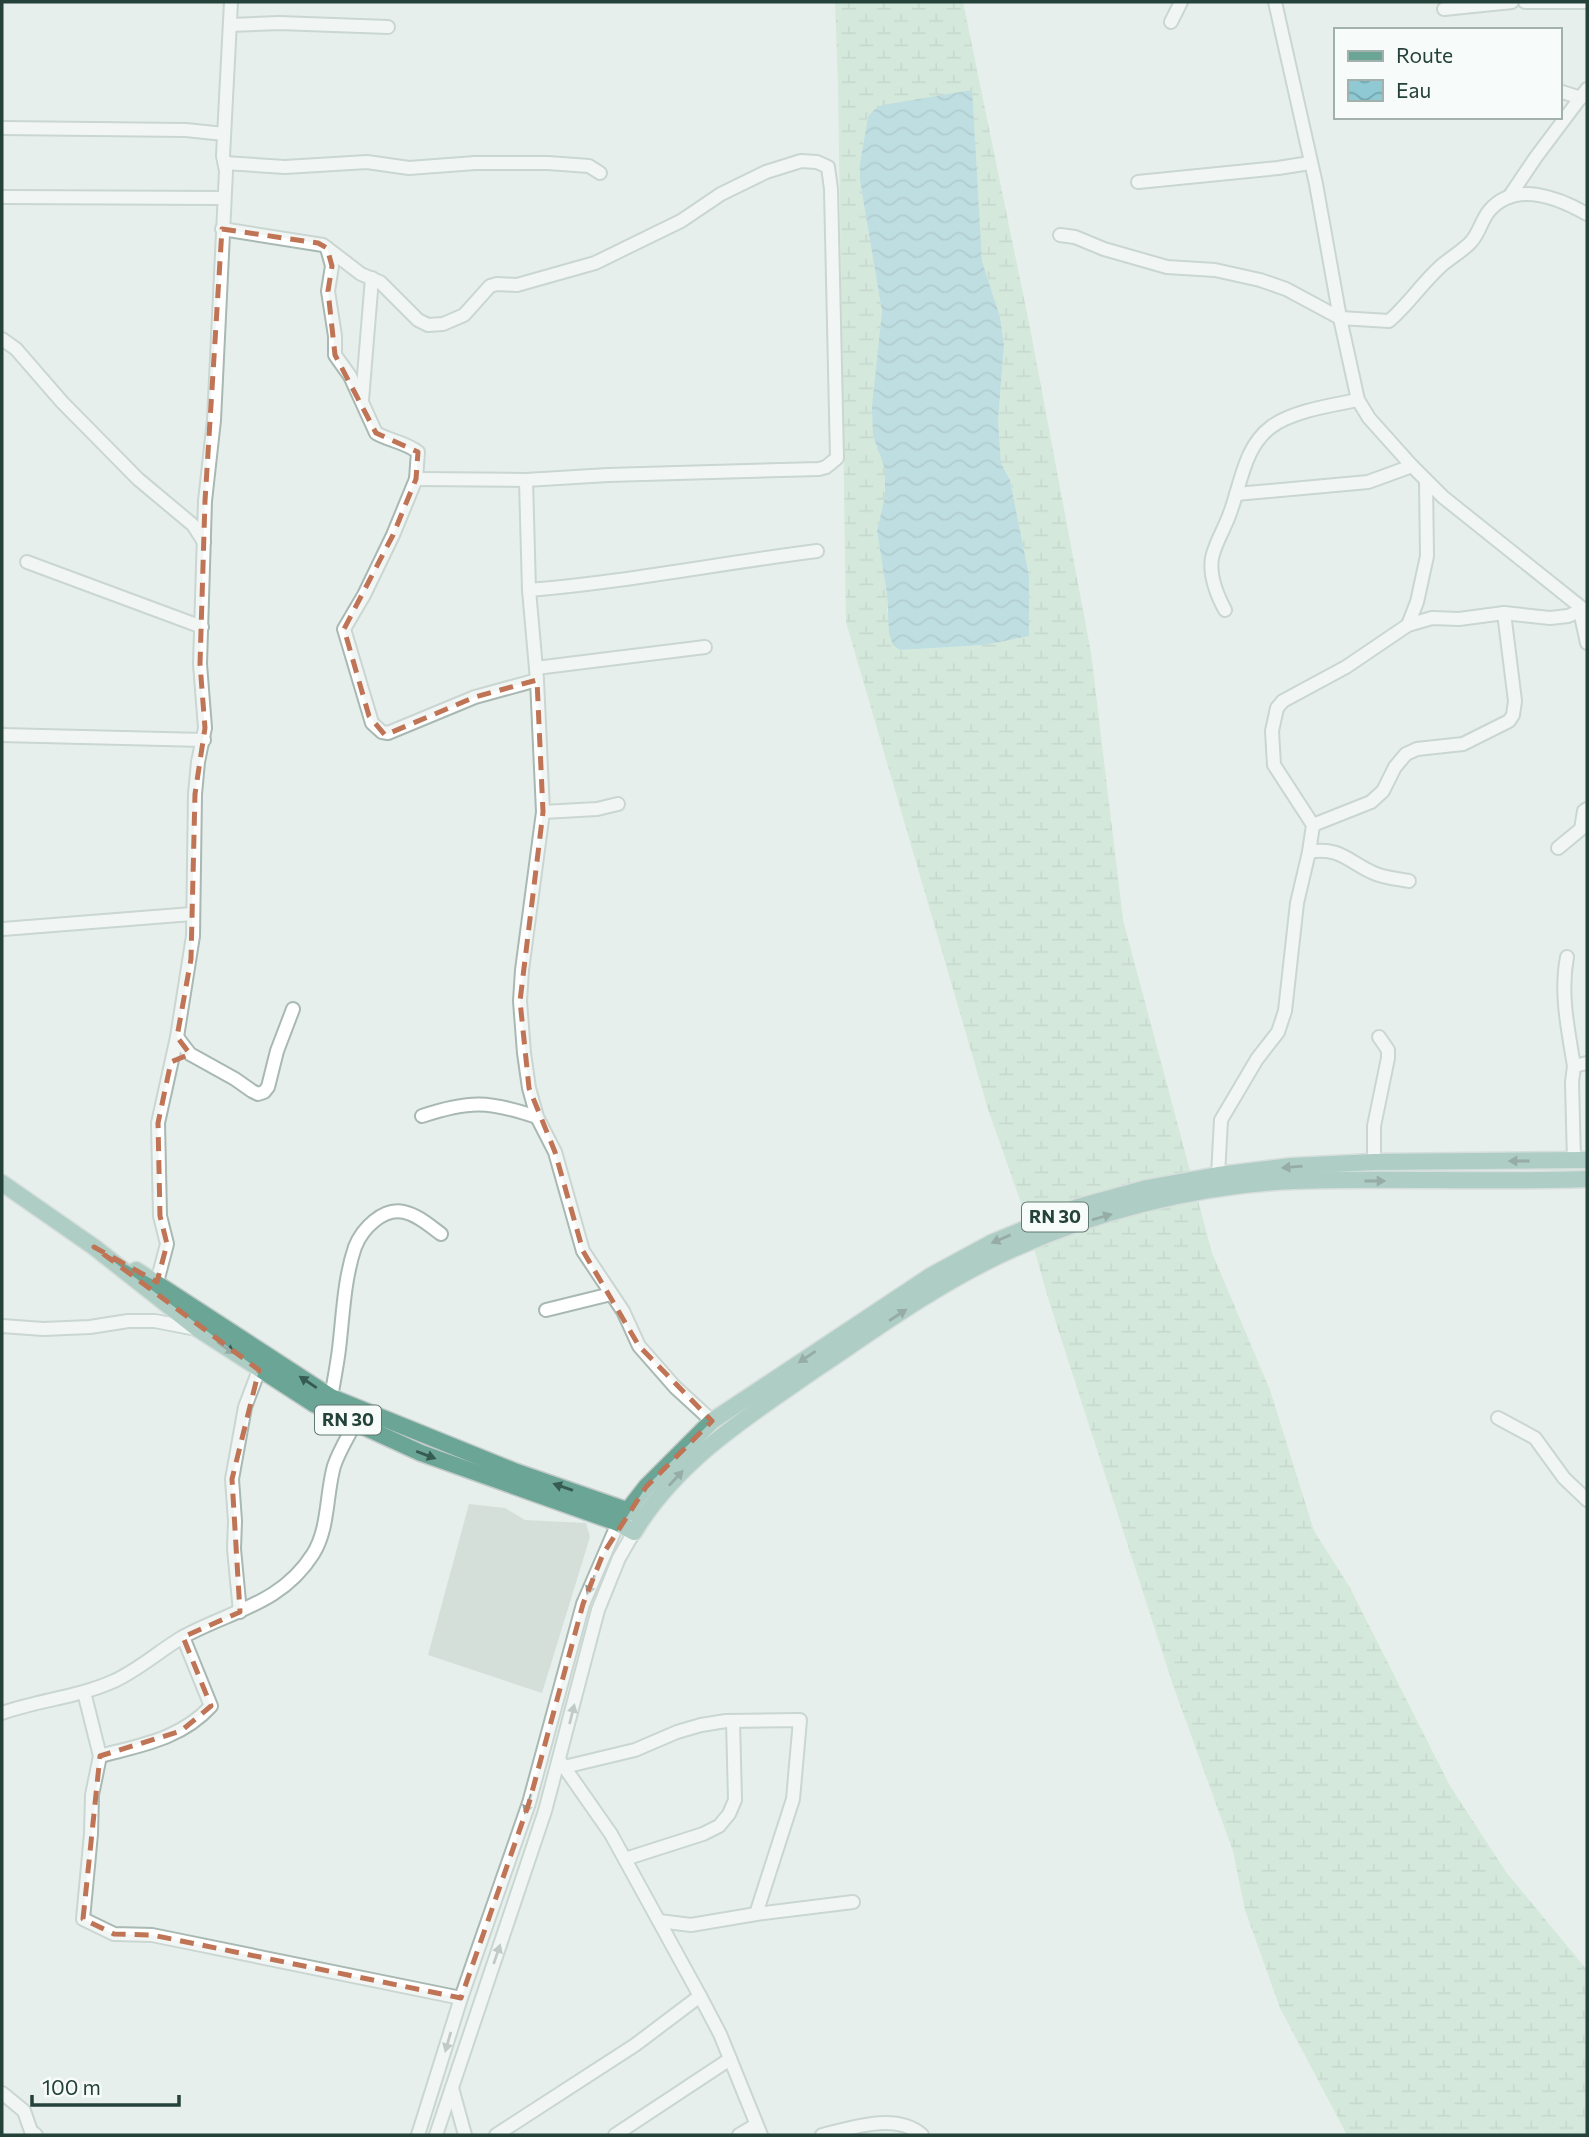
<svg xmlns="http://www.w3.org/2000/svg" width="1589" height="2137" font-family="Commissioner,sans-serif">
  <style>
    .built { fill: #d4dfda }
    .wetland { fill: url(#wetland-marsh); fill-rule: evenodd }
    .water { fill: url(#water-waves) }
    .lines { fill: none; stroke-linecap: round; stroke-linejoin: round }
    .minor-casing { stroke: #a8b8b2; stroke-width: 16 }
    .major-casing { stroke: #c2cac8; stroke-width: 19 }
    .minor { stroke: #fff; stroke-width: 12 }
    .major { stroke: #6aa596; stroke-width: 16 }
    .oneway { fill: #365b51 }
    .oneway2 { fill: #92a09c }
    .marked { fill: none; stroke: #c07456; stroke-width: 5; stroke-dasharray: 14 9; stroke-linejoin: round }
    .labels { text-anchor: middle; stroke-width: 5; stroke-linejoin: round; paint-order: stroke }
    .shield { fill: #f7fbf9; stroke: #637a73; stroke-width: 2 }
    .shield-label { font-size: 18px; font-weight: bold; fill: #24423a }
  </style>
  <defs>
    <pattern id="wetland-marsh" width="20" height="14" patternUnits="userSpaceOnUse" patternTransform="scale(1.75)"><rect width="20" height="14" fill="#bfe0c8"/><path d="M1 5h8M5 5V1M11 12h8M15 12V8" fill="none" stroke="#a4c1ad"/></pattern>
    <pattern id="water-waves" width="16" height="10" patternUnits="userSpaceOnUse" patternTransform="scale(1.75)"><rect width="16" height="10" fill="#8ec9d4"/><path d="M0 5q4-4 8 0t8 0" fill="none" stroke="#74a5ad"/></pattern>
  </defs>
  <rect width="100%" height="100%" fill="#e6efeb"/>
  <!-- built -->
  <path class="built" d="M469 1504 505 1508 525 1520 586 1523 590 1537 542 1693 428 1655Z"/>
  <!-- wetland -->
  <path class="wetland" d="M835 2H963L1030 328 1091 653 1123 920 1212 1253 1270 1390 1314 1531 1349 1586 1450 1786 1506 1872 1587 1970V2135H1347L1280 2008 1245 1910 1233 1851 1173 1685 1048 1298 1022 1206 988 1109 846 622 838 82ZM971 90 982 261 1000 317 1004 345 998 421 1001 463 1010 480 1029 576V636L985 645 900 650 887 611V594L877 531 885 496V469L873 436 882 312 860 181V163L868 117Z"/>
  <!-- water -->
  <path class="water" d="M972 90 982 261 1000 317 1004 345 998 421 1001 463 1010 480 1029 576V636L985 645 900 650 893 645 889 633 887 594 877 531 885 496V469L873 436 872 407 882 312 860 181V163L868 117 875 109 883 105Z"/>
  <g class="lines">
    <defs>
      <g id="minor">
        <path d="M1275 2 1316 184 1340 318 1358 400 1369 418 1412 466 1443 497 1587 612"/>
        <path d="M1525 2H1587"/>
        <path d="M1444 9 1512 2"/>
        <path d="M1171 22 1181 2"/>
        <path d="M230 25 279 23 388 27"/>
        <path d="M1559 91 1581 98"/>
        <path d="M2 128 186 130 224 134"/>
        <path d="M225 163 285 167 367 162 409 168 475 163H548L589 166 600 173"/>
        <path d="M1138 182 1278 168 1310 163"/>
        <path d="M2 197 224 198"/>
        <path d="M1509 197 1536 157 1587 89"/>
        <path d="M222 229 323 245 361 274 380 282 418 320 428 325 443 324 464 315 490 286 497 284 517 285 595 263 681 221 721 194 766 172 801 161 817 162 828 167 831 189 837 458 826 467 819 469 608 475 526 480 416 479"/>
        <path d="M1060 235 1075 237 1104 249 1167 267 1215 270 1260 280 1286 289 1340 318"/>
        <path d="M327 248 332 266 328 291 335 336V355L350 376 376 433C390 441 405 442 418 452L416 479 393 535 364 595 344 629 372 723 382 732 388 733 475 697 537 680"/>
        <path d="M1340 318 1389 321C1408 305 1422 283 1441 266 1450 258 1461 252 1470 243 1479 234 1481 221 1489 211 1515 180 1559 198 1587 214"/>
        <path d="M2 339 16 349 62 402 138 479 193 525 204 542"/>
        <path d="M362 400 372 278"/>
        <path d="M526 480 529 590 537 680 543 812 522 970 520 1001 524 1053 529 1088 537 1117 555 1152 583 1251 623 1311 639 1346 675 1387 712 1421"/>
        <path d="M1236 494 1368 482 1412 466"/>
        <path d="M27 562 202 627"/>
        <path d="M529 590C626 582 721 563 817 551"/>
        <path d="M1225 610C1217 595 1209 576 1212 558 1215 543 1225 528 1230 513 1241 484 1244 447 1271 427 1292 411 1333 405 1358 400"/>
        <path d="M1580 611 1587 643"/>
        <path d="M1408 625 1417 602 1427 556 1426 481"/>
        <path d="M536 668 705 647"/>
        <path d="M2 735 204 740"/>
        <path d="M543 812 597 809 618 804"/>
        <path d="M1313 825 1371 802 1383 791 1395 767 1406 754 1417 749 1463 744 1509 721 1513 715 1515 701 1504 613"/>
        <path d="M1558 848 1581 829 1584 811 1587 809"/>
        <path d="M1309 852C1341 846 1349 863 1376 874 1386 878 1399 879 1409 881"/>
        <path d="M3 929 192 914"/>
        <path d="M1567 957C1560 994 1568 1029 1574 1066"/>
        <path d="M177 1037 190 1054 235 1079 252 1091 258 1094 264 1092 268 1087 277 1051 293 1009"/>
        <path d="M422 1116C470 1100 489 1101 537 1117"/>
        <path d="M1574 1161 1572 1082 1574 1066 1587 1063"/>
        <path d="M1374 1162V1126L1388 1058V1050L1379 1037"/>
        <path d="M1218 1175 1221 1120 1257 1059 1278 1032 1285 1011 1297 903 1309 852 1313 825 1274 765 1272 731 1277 708 1283 701 1346 667 1408 625 1432 618 1459 619 1504 613 1550 618 1568 616 1584 609"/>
        <path d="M157 1282 167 1244 160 1216 158 1123 177 1037 193 936 195 794 198 762 205 728 200 664 205 501 214 420 226 171 223 156 231 2"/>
        <path d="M546 1310 611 1294"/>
        <path d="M2 1326 43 1329 90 1327 128 1321H155L196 1329"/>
        <path d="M331 1397C334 1381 337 1365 339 1349 343 1316 344 1279 355 1247 362 1229 383 1207 404 1212 418 1215 430 1226 441 1234"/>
        <path d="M1498 1418 1535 1438 1564 1478 1587 1500"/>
        <path d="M240 1612 234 1549 235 1521 232 1479 245 1407 259 1370"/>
        <path d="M84 1692 100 1756 92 1795 91 1834 83 1919 114 1934 152 1935 461 1998"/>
        <path d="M2 1713C38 1700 79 1697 114 1681 138 1670 158 1652 181 1638 229 1611 281 1605 313 1554 329 1529 326 1494 334 1466 339 1451 348 1437 355 1423"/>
        <path d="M100 1756C141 1745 181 1739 211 1706L183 1637"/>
        <path d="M560 1761 611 1834 700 1996 720 2034 761 2135"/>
        <path d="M564 1767 635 1750 677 1732 701 1725 726 1721 800 1720 793 1799 756 1914"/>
        <path d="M625 1859 703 1834 719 1826 729 1814 735 1800 733 1721"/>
        <path d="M659 1921 691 1925 756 1914 853 1902"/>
        <path d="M452 2088 465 2135"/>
        <path d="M2 2093 24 2111 31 2131 36 2135"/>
        <path d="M418 2135 461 1998 529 1803 583 1604 618 1523"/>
        <path d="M436 2135 545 1811 598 1610 619 1558 634 1532"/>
        <path d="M496 2135 635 2045 700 1996"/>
        <path d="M615 2135 730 2059"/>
        <path d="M739 2135 756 2125"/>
        <path d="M822 2135C851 2128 896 2112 922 2135"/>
      </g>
      <g id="major">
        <path d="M2 1183 94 1247 198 1329 314 1404 421 1453 618 1523 634 1532C678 1459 751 1414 819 1367 877 1328 934 1287 996 1257 1084 1214 1196 1185 1294 1181 1392 1177 1490 1183 1587 1179"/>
        <path d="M136 1270 331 1397 514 1471 635 1513"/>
        <path d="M618 1523 646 1487 712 1421 932 1275 991 1243 1078 1207 1147 1188 1218 1175 1292 1166 1374 1162 1587 1160"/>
      </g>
    </defs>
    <!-- minor casing -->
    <use href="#minor" class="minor-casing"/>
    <!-- major casing -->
    <use href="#major" class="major-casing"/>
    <!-- minor -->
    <use href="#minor" class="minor"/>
    <!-- major -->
    <use href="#major" class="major"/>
  </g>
  <!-- one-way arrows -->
  <defs><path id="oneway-solid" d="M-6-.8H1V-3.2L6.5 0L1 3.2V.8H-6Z" transform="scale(1.75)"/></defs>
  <g class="oneway">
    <use href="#oneway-solid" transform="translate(1519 1161) rotate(180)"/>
    <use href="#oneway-solid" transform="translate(1292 1167) rotate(175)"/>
    <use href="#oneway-solid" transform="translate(1375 1181)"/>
    <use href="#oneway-solid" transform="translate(1102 1217) rotate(-16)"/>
    <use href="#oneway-solid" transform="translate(1001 1239) rotate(157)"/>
    <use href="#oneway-solid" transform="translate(898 1315) rotate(-33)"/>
    <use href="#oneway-solid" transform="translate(226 1348) rotate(34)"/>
    <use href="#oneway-solid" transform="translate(807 1357) rotate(146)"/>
    <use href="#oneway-solid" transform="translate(308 1382) rotate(-146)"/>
    <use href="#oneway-solid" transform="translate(426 1455) rotate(21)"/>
    <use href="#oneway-solid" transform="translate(676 1478) rotate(-47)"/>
    <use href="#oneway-solid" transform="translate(563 1487) rotate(-161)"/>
  </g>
  <g class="oneway2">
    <use href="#oneway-solid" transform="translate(591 1585) rotate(112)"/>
    <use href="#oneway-solid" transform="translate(572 1714) rotate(-76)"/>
    <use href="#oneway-solid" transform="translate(528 1804) rotate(108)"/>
    <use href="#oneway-solid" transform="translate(497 1954) rotate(-71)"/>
    <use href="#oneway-solid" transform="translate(448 2042) rotate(106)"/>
  </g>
  <!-- marked area -->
  <path d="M0 0H1589V2137H0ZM222 229 318 243 327 248 332 266 328 291 335 355 376 433 418 452 416 479 393 535 344 629 369 716 385 735 475 697 537 680 543 812 520 1001 529 1088 555 1152 583 1251 639 1346 712 1421 646 1487 603 1554 583 1604 529 1803 461 1998 152 1935 114 1934 83 1919 100 1756 181 1731 211 1706 183 1637 240 1612 232 1479 259 1370 94 1247 157 1282 167 1244 160 1216 158 1123 171 1062 190 1054 177 1037 191 959 195 794 205 728 200 664 205 501Z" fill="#e6efeb" fill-opacity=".55" fill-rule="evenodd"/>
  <path class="marked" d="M222 229 318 243 327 248 332 266 328 291 335 355 376 433 418 452 416 479 393 535 344 629 369 716 385 735 475 697 537 680 543 812 520 1001 529 1088 555 1152 583 1251 639 1346 712 1421 646 1487 603 1554 583 1604 529 1803 461 1998 152 1935 114 1934 83 1919 100 1756 181 1731 211 1706 183 1637 240 1612 232 1479 259 1370 94 1247 157 1282 167 1244 160 1216 158 1123 171 1062 190 1054 177 1037 191 959 195 794 205 728 200 664 205 501Z"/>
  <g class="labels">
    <!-- shield labels -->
    <g class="shield">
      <rect x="1022" y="1202.5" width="66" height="29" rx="5"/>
      <rect x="315" y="1405.5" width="66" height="29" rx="5"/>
    </g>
    <g class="shield-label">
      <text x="1055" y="1223">RN 30</text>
      <text x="348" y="1426">RN 30</text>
    </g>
  </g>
  <!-- border -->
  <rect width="1589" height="2137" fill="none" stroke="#24423a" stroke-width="7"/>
  <!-- legend -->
  <rect x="1334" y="28" width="228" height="91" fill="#f7fbf9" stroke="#a3b1ad" stroke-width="2"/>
  <rect x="1348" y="51" width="35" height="10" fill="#6aa596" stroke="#a3b1ad" stroke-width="2"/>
  <text x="1396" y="63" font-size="21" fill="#24423a">Route</text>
  <rect x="1348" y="80" width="35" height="21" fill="url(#water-waves)" stroke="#a3b1ad" stroke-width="2"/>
  <text x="1396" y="98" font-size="21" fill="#24423a">Eau</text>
  <!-- scale -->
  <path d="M32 2095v10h147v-10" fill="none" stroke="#24423a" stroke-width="3.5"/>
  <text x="42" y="2095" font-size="21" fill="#24423a" stroke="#f7fbf9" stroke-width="5" paint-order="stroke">100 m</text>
</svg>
